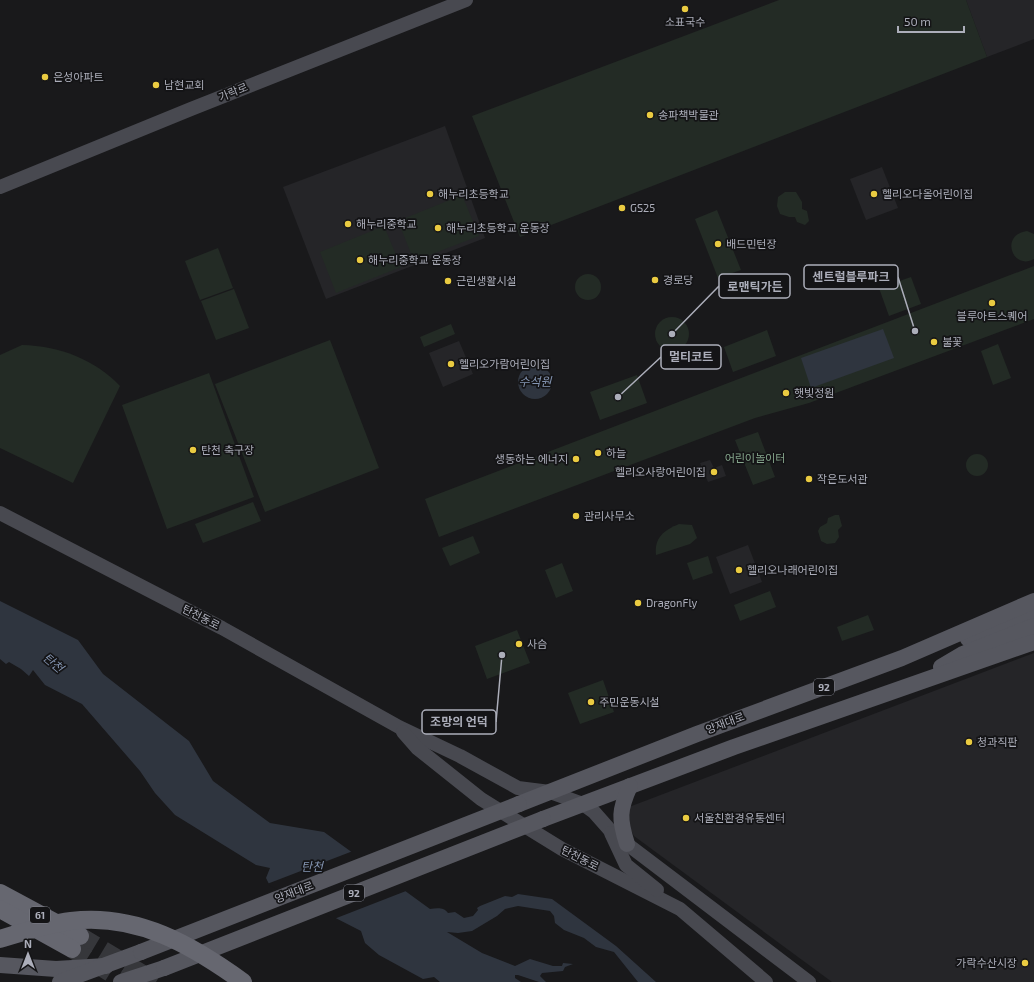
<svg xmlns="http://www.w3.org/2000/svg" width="1034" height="982" font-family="'Exo 2','Noto Sans KR',sans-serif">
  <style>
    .built { fill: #252528 }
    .green { fill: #232b25 }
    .water { fill: #2f353f }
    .pier { fill: #19191b }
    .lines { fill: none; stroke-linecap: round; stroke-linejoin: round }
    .highway-tunnel { stroke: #36373b; stroke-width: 18; stroke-dasharray: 18 9; stroke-linecap: butt }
    .secondary { stroke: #484950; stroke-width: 14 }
    .primary { stroke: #56575f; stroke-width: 16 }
    .highway { stroke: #666770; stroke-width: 18 }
    .primary-bridge { stroke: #56575f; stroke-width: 16 }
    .highway-bridge { stroke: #666770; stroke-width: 18 }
    .poi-dot { fill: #eacb41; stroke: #141416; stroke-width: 1.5 }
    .labels { text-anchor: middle; stroke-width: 3.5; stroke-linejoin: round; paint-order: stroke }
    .shield { fill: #141416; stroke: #7e8089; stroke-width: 1 }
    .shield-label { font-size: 10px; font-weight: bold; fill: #acaeba }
    .poi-label { font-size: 11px; fill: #acaeba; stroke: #141416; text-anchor: start }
    .street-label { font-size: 11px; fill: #acaeba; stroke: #141416 }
    .park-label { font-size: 11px; fill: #84a48b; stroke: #141416 }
    .water-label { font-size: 12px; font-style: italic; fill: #8596b3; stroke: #141416 }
    .leader { fill: none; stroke: #acaeba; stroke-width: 1.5 }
    .callout-dot { fill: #acaeba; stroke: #141416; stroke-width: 1.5 }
    .callout { fill: #141416; stroke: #acaeba; stroke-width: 1.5 }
    .callout-label { font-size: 12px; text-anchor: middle; font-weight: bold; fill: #acaeba }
  </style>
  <rect width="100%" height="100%" fill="#19191b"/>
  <!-- built -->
  <g class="built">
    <path d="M966 0H1034V39L987 57Z"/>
    <path d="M445 126 485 238 326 299 283 187Z"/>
    <path d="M882 167 898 208 866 220 850 179Z"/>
    <path d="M459 341 473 374 443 387 429 353Z"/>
    <path d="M710 460 714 468 722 465 726 476 708 482 700 463Z"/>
    <path d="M748 545 762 582 730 594 716 557Z"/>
    <path d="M1034 653V982H832L634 836 624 818 629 807Z"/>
  </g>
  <!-- green -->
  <g class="green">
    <path d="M779 0H966L987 57 520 237 472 116Z"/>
    <path d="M785 192H796L802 202V209L807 211 809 221 805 225 797 222 795 217H789L780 214 777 206 778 197Z"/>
    <path d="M462 195 479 236 414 261 398 221Z"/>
    <path d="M717 210 741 270 718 278 695 219Z"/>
    <path d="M384 226 401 267 336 293 320 252Z"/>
    <path d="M1027 231 1034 234V259C1013 271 999 235 1027 231Z"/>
    <path d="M218 248 233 288 200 300 185 261Z"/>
    <path d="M1034 266V319L809 403 755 418 439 537 425 499Z"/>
    <circle cx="588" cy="287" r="13"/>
    <path d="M911 277 921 304 889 316 879 288Z"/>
    <path d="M234 289 249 328 216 340 201 301Z"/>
    <circle cx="672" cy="334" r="17"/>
    <path d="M451 324 455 334 424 347 420 337Z"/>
    <path d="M767 330 776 356 733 372 724 347Z"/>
    <path d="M330 340 379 468 265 512 215 384Z"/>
    <path d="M998 344 1011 378 993 385 981 351Z"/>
    <path d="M22 345C59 346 94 359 120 386L73 483 0 448V355Z"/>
    <path d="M209 373 254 497 167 529 122 405Z"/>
    <path d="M637 375 647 403 600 420 590 392Z"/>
    <path d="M758 432 775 477 753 485 735 440Z"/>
    <circle cx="977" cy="465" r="11"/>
    <path d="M253 502 261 521 203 543 195 524Z"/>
    <path d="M835 515H839L842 526 838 530 839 537 835 543 827 544 821 541 818 531 820 527 827 523 828 518Z"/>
    <path d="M679 524 692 525 697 538 690 544 656 555C654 538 664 530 679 524Z"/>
    <path d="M473 536 480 553 450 566 442 548Z"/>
    <path d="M708 556 713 573 693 580 687 563Z"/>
    <path d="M562 563 573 591 556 598 545 570Z"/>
    <path d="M770 591 776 607 740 621 734 605Z"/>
    <path d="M868 615 874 630 842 641 837 627Z"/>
    <path d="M517 630 530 663 487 679 475 646Z"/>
    <path d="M603 680 614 712 580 724 568 693Z"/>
  </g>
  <!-- water -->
  <g class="water">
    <path d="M883 329 894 358 811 388 801 358Z"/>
    <circle cx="535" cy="382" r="17"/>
    <path d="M0 601 78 640 103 674 189 741 213 781 270 823 324 832 430 909C437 908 444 907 448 913L455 912 464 918 473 916 478 910 477 908 480 906 505 896 512 897 518 894 552 899 616 946 656 982H638L614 952 596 947 584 938 564 930 555 923 554 916 550 911 518 906 505 909 497 916 472 931 458 933 447 932 482 953 515 966 530 959 553 966H562L563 963 573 964 565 967 563 971 542 973 540 976 546 982H539L518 975H515V978L521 982H440L434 977 423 979 379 955 365 943 361 931 269 884 266 878 270 868 256 865 175 815 155 793 140 771 82 704 45 685 33 670 29 676 21 669 9 662 6 664 0 659Z"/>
  </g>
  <!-- pier -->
  <path class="pier" d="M353 851 406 891 334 919 267 884Z"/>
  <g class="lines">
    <!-- highway-tunnel -->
    <g class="highway-tunnel">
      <path d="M80 936 156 982"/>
      <path d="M72 949 125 982"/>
    </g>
    <!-- secondary -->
    <g class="secondary">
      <path d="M0 187 191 109 466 0"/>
      <path d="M0 513 222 628 399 727 460 756 518 788 550 792 583 804 594 812 609 829 627 844 809 982"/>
      <path d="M403 732 417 748 481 799 562 849 680 909 766 982"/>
      <path d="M611 833 626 865 657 890"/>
    </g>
    <!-- primary -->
    <g class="primary">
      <path d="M968 639 1034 614"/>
      <path d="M941 667 963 654 1034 626"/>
      <path d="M519 804 697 734 902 658 1034 601"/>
      <path d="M543 819 734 747 1034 642"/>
      <path d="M627 844C619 819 619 810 630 786"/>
      <path d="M0 965 56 969 106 966"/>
      <path d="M60 982 141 952"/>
      <path d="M121 982 164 968"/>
    </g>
    <!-- highway -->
    <g class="highway">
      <path d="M0 893 80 936"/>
      <path d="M0 909 72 949"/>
    </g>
    <!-- primary-bridge -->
    <g class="primary-bridge">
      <path d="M141 952 519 804"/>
      <path d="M164 968 543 819"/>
    </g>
    <!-- highway-bridge -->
    <path class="highway-bridge" d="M0 939C23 932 47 924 71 921 137 913 192 945 243 982"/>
  </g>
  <!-- markers -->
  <g class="poi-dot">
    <circle cx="685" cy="9" r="4"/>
    <circle cx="45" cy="77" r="4"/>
    <circle cx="156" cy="85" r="4"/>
    <circle cx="650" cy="115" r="4"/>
    <circle cx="430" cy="194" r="4"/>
    <circle cx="874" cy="194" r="4"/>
    <circle cx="622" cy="208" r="4"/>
    <circle cx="348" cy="224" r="4"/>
    <circle cx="438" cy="228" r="4"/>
    <circle cx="718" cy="244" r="4"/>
    <circle cx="360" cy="260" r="4"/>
    <circle cx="655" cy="280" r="4"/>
    <circle cx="448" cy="281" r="4"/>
    <circle cx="992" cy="303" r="4"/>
    <circle cx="934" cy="342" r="4"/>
    <circle cx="451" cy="364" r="4"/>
    <circle cx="786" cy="393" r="4"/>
    <circle cx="193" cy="450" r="4"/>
    <circle cx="598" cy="453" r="4"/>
    <circle cx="576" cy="459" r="4"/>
    <circle cx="714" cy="472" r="4"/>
    <circle cx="809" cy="479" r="4"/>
    <circle cx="576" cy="516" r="4"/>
    <circle cx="739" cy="570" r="4"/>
    <circle cx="638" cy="603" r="4"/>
    <circle cx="519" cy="644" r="4"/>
    <circle cx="591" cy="702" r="4"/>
    <circle cx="969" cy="742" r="4"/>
    <circle cx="686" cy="818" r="4"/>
    <circle cx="1025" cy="963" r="4"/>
  </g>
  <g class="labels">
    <!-- shield labels -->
    <g class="shield">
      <rect x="814" y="679" width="20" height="16" rx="3"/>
      <rect x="344" y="885" width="20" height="16" rx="3"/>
      <rect x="30" y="907" width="20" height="16" rx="3"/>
    </g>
    <g class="shield-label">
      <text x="824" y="691">92</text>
      <text x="354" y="897">92</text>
      <text x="40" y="919">61</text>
    </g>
    <!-- poi labels -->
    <g class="poi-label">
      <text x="685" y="26" text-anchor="middle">소표국수</text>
      <text x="53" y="81">은성아파트</text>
      <text x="164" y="89">남현교회</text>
      <text x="658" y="119">송파책박물관</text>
      <text x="438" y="198">해누리초등학교</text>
      <text x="882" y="198">헬리오다올어린이집</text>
      <text x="630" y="212">GS25</text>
      <text x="356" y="228">해누리중학교</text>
      <text x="446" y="232">해누리초등학교 운동장</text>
      <text x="726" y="248">배드민턴장</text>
      <text x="368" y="264">해누리중학교 운동장</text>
      <text x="663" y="284">경로당</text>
      <text x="456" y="285">근린생활시설</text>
      <text x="992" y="320" text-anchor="middle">블루아트스퀘어</text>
      <text x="942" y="346">불꽃</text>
      <text x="459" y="368">헬리오가람어린이집</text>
      <text x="794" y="397">햇빛정원</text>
      <text x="201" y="454">탄천 축구장</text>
      <text x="606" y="457">하늘</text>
      <text x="568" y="463" text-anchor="end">생동하는 에너지</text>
      <text x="706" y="476" text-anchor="end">헬리오사랑어린이집</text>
      <text x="817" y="483">작은도서관</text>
      <text x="584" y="520">관리사무소</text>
      <text x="747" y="574">헬리오나래어린이집</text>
      <text x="646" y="607">DragonFly</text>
      <text x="527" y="648">사슴</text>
      <text x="599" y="706">주민운동시설</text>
      <text x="977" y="746">청과직판</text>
      <text x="694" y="822">서울친환경유통센터</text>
      <text x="1017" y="967" text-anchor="end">가락수산시장</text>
    </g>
    <!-- street labels -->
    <g class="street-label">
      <text transform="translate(233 92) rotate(-22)" y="4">가락로</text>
      <text transform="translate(201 617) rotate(27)" y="4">탄천동로</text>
      <text transform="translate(725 723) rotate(-21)" y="4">양재대로</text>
      <text transform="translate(580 858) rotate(27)" y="4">탄천동로</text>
      <text transform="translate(294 892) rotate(-21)" y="4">양재대로</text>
    </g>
    <!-- park labels -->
    <g class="park-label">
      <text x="755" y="462">어린이놀이터</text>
    </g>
    <!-- water labels -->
    <g class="water-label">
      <text x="535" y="386">수석원</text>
      <text transform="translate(53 663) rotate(40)" y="4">탄천</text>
      <text x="312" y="871">탄천</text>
    </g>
  </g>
  <!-- callouts -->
  <path class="leader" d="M915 331L898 277M672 334L719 286M618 397L661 357M502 655L496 722"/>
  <g class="callout-dot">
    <circle cx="915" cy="331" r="4"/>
    <circle cx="672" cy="334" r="4"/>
    <circle cx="618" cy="397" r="4"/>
    <circle cx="502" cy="655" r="4"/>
  </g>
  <g class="callout">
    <rect x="804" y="265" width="94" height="24" rx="4"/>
    <rect x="719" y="274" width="71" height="24" rx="4"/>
    <rect x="661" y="345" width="60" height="24" rx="4"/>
    <rect x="422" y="710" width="74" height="24" rx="4"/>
  </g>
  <g class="callout-label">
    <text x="851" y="281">센트럴블루파크</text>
    <text x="755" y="291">로맨틱가든</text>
    <text x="691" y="361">멀티코트</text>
    <text x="459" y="726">조망의 언덕</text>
  </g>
  <!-- north arrow -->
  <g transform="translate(28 954)" stroke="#141416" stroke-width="3" paint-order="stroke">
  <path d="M0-3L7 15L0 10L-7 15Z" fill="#acaeba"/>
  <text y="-6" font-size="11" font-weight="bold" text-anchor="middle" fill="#acaeba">N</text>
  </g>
  <!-- scale -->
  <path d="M898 26v6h66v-6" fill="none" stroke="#acaeba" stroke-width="2"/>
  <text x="904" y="26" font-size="12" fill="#acaeba" stroke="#141416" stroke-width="3" paint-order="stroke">50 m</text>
</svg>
